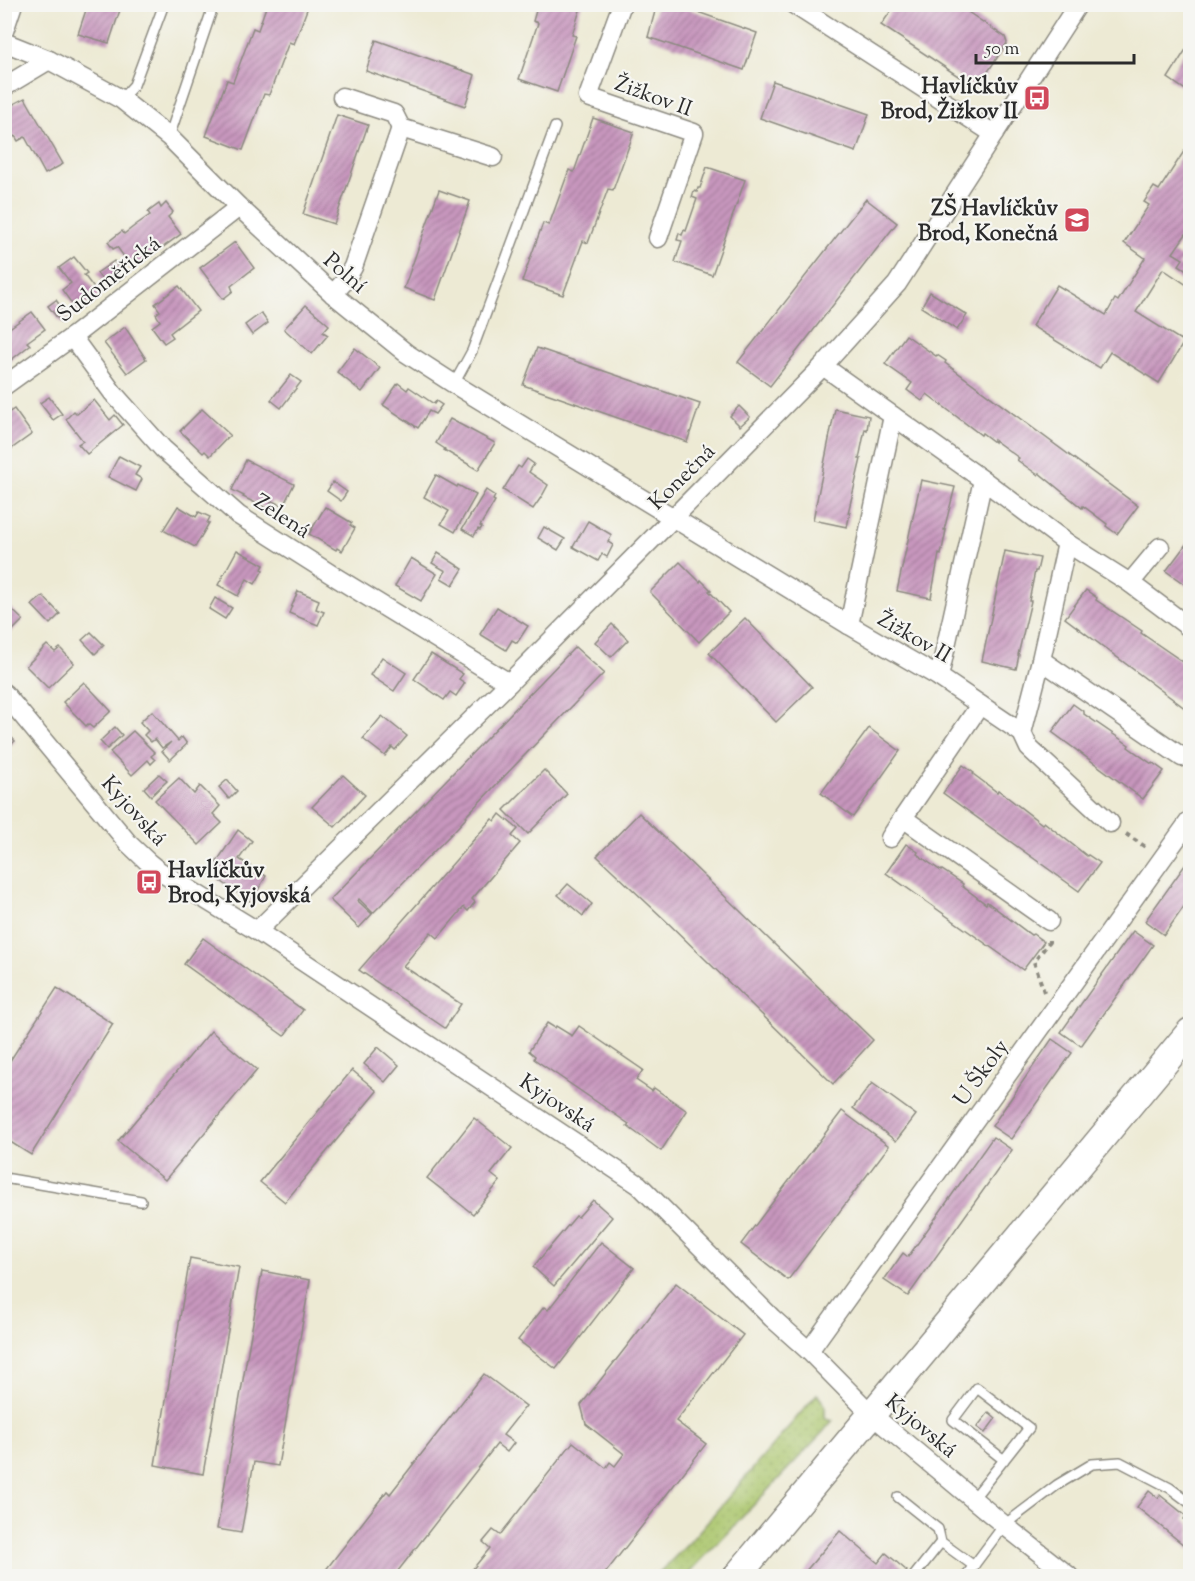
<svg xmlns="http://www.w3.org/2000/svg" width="1195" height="1581" font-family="'Sorts Mill Goudy',serif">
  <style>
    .green { fill: url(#green-dots); stroke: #6b784c; stroke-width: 1.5 }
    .building { fill: url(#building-hatch) }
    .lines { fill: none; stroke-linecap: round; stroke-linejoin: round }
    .service-casing { stroke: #8c8a80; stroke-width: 12 }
    .minor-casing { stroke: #8c8a80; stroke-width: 21 }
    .primary-casing { stroke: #8c8a80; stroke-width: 30 }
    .path { stroke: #8c8a80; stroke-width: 4; stroke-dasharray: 4.5 4.5; stroke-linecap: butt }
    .service { stroke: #fff; stroke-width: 9 }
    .minor { stroke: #fff; stroke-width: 18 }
    .primary { stroke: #fff; stroke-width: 27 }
    .labels { text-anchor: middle; stroke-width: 4.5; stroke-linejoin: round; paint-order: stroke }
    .poi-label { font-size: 22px; font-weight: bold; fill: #2b2b2b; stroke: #f6f6f2; text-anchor: end }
    .street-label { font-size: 22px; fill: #2b2b2b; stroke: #f6f6f2 }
  </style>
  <defs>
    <pattern id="green-dots" width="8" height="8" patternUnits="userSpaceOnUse" patternTransform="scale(1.5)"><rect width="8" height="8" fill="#abc66d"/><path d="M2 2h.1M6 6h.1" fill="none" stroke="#93aa5f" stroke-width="1.8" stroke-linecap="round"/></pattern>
    <pattern id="building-hatch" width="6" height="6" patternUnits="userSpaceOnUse" patternTransform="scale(1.5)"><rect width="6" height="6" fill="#c897be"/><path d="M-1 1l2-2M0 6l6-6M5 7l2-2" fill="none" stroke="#a37b9b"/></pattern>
  </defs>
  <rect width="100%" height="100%" fill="#f6f6f2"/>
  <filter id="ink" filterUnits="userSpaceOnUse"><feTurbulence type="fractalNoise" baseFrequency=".0167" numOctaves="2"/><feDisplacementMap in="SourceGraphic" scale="12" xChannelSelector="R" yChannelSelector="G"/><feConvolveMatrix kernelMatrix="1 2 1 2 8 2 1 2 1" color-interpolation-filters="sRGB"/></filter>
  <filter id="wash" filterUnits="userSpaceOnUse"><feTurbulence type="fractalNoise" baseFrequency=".008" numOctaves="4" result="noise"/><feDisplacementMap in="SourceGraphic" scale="24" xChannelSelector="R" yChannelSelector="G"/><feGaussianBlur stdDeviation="1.35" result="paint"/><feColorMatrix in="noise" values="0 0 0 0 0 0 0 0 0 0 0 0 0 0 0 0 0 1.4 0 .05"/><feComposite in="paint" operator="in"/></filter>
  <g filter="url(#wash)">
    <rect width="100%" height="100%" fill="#edead4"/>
    <!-- green -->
    <path class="green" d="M817 1394 825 1405V1418L833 1420 823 1432 691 1571 688 1576H656L689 1543Z"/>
    <g id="blocks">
      <!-- building -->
      <g class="building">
        <path d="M88 4H122L109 43 78 34Z"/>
        <path d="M267 4H309L294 44 289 42 269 95 264 94 243 150 206 136 227 80 233 82 253 28 258 30Z"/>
        <path d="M538 4H582L572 35 576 36 557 92 519 79 538 23 533 21Z"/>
        <path d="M657 4H675L757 33 744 70 648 37Z"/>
        <path d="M892 4H956L1005 37 1007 43 979 85 973 86 881 25 891 11 888 9Z"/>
        <path d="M376 40 475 75 465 106 366 71Z"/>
        <path d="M1190 43V93L1168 78Z"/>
        <path d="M773 81 869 114 856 152 760 118Z"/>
        <path d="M25 98 63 164 45 174 25 137 18 141 15 136 4 143V109Z"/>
        <path d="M337 115 368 125 334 224 303 214Z"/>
        <path d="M593 118 634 132 613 190 608 189 588 243 583 241 563 295 522 281 543 223 549 225 569 170 574 172Z"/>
        <path d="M1190 142V232L1188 231 1173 253 1183 259 1179 265 1190 272V287L1163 269 1136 312 1184 342 1159 383 1110 352 1100 368 1032 326 1057 285 1106 315 1115 299 1118 301 1145 258 1124 243 1149 205 1144 202 1154 187 1159 190Z"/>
        <path d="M707 167 745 180 712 275 675 262 682 241 677 240 679 233 682 235 684 230 686 231 697 199 692 197 694 191 697 192 698 188H700Z"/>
        <path d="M439 190 470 201 435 300 404 288Z"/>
        <path d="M866 199 897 223 770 386 738 362Z"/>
        <path d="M166 203 173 212 168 217 181 234 133 269 117 247 113 249 108 242 122 231 124 234 137 224 150 215 148 212 159 204 161 208Z"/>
        <path d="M235 242 254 268 231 286 233 291 223 299 200 268Z"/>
        <path d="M74 257 87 273 84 275 99 295 77 311 62 290 71 283 59 268Z"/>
        <path d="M114 261 125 276 108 288 97 273Z"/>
        <path d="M179 286 198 311 170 333 173 337 164 343 152 327 160 321 156 314 160 311 155 304Z"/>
        <path d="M930 292 967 315 957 330 921 307Z"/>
        <path d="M56 300 68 317 61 323 48 306Z"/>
        <path d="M306 305 329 325 323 332 328 335 312 354 284 329Z"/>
        <path d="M32 312 45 329 27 342 30 345 6 364 4 332Z"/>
        <path d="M261 313 268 323 252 335 245 325Z"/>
        <path d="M125 327 146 359 127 373 104 343Z"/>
        <path d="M906 335 936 356 937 355 946 361 945 363 1138 506 1117 534 1106 526 1107 524 1083 506 1082 508 1039 473 1038 475 1017 460 1019 458 994 440V442L982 433 981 435 927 394 922 401 907 390 912 383 885 364Z"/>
        <path d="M355 348 380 368 362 392 337 372Z"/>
        <path d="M537 348 700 404 687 442 523 385Z"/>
        <path d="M291 375 301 382 281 408 271 400Z"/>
        <path d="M398 383 407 390 409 387 434 404 436 401 442 405 435 414 429 411 418 428 383 405Z"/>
        <path d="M49 397 62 414 53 420 40 403Z"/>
        <path d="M94 400 110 420 115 415 123 425 87 454 78 444 83 441 66 419 74 411 77 414Z"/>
        <path d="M739 406 750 417 740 426 730 416Z"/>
        <path d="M14 409 32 434 4 454V416Z"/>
        <path d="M202 409 230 435 210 456 205 451 203 453 180 431Z"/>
        <path d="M835 409 869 416 867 430 865 429 859 459H861L848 513H850L847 527 813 520Z"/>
        <path d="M450 419 495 443 478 470 444 450 445 449 436 443Z"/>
        <path d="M119 456 140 467 135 475 142 479 136 491 108 477Z"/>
        <path d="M527 459 534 464 529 472 548 485 542 496 533 509 503 490 518 466 521 468Z"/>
        <path d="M246 460 294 484 283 506 272 501 268 509 243 497 244 496 232 490Z"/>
        <path d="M436 475 457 487 458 485 476 495 455 532 441 524 449 511 424 497Z"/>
        <path d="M921 480 955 487 944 530H946L941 555 939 554 931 598 897 591Z"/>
        <path d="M333 482 347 492 341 501 327 491Z"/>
        <path d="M486 490 495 496 493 500 495 501 480 526 482 527 480 530 478 529 474 536 462 529Z"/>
        <path d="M178 506 196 517 199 512 210 517 207 523H209L195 547 163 530Z"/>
        <path d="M325 507 352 523 350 525 355 528 342 551 337 548 336 550 309 534Z"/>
        <path d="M588 521 612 535 608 542 613 545 607 557 602 554 598 561 573 547Z"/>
        <path d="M544 527 565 539 558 550 538 538Z"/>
        <path d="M1187 543 1190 546V588L1166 571Z"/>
        <path d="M237 550 264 565 262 569 263 570 255 584 247 579 238 596 218 585Z"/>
        <path d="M1005 551 1040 558 1037 571H1035L1029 601H1031L1018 655H1019L1016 669 982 661Z"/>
        <path d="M438 553 463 569 453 585 441 578 446 571 432 563Z"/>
        <path d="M411 558 437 574 421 601 395 586Z"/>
        <path d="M680 562 700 582 701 580 711 590 709 591 729 612 699 642 650 592Z"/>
        <path d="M1086 590 1097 598 1096 600 1142 631 1141 633 1186 664 1185 666 1190 670V712L1065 618Z"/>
        <path d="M298 591 319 600 316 609 324 612 318 625 289 613Z"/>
        <path d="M43 596 60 614 50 624 32 605Z"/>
        <path d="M215 598 232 608 225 619 209 609Z"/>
        <path d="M4 602 23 620 9 634 4 629Z"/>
        <path d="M497 607 528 626 517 643 512 640 506 650 480 634Z"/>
        <path d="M745 618 812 687 776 722 709 653Z"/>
        <path d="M612 624 628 640 611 657 595 642Z"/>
        <path d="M91 632 104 645 95 654 82 640Z"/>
        <path d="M47 645 55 652 60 648 74 663 48 688 26 666Z"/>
        <path d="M575 647 604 673 466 816 467 817 454 831 373 913 359 899 358 901 372 914 359 928 330 900Z"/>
        <path d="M431 654 463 674 459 679 465 683 456 696 450 692 444 700 414 679Z"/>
        <path d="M382 657 406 673 394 691 370 675Z"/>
        <path d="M84 682 111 711 93 728 88 724 86 726 63 702Z"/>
        <path d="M1073 704 1084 712V714L1129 745 1128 747 1152 764 1153 763 1164 771 1143 799 1052 732Z"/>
        <path d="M152 711 178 741 182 737 187 744 170 760 162 751 171 742 162 748 155 739 151 742 144 735 148 731 140 722Z"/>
        <path d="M382 716 407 736 395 750 392 747 385 756 363 739Z"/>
        <path d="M115 727 122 735 107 749 100 741Z"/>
        <path d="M869 728 900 751 853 817 821 793Z"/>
        <path d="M4 730 15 741 4 751Z"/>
        <path d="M133 731 155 753 151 756 155 760 151 764 148 760 132 775 110 752Z"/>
        <path d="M963 765 974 773 973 774 997 792 998 790 1042 824 1044 822 1087 856 1088 855 1100 863 1079 891 943 793Z"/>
        <path d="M544 770 567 794 528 834 504 810Z"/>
        <path d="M159 774 167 781 151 796 144 788Z"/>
        <path d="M343 775 365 795 335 827 312 807Z"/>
        <path d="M179 778 194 794 200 786 220 806 213 814 222 823 199 845 155 800Z"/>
        <path d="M227 780 237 791 229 799 219 787Z"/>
        <path d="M639 813 873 1040 833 1084 664 919 597 856Z"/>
        <path d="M500 814 518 829 512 836 520 843 472 899 475 902 468 911 464 907 438 938 431 932 403 966 461 1004 445 1028 359 970 492 819 495 821Z"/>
        <path d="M238 830 252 841 239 859 266 876 251 902 209 873Z"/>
        <path d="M906 844 918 852 917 854 941 871 942 870 963 884 962 886 986 904 987 902 1031 935 1033 934 1044 942 1023 970 886 873Z"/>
        <path d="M1190 858V898L1164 935 1145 921Z"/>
        <path d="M568 884 592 904 583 916 558 895Z"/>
        <path d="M1133 931 1153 945 1081 1046 1061 1032Z"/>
        <path d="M203 938 303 1010 284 1036 184 964Z"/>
        <path d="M57 988 113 1024 31 1155 4 1138V1070Z"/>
        <path d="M547 1023 555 1028 556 1026 572 1036 579 1026 643 1070 636 1080 652 1091 654 1088 687 1111 661 1151 627 1126 629 1124 534 1059 535 1056 529 1051Z"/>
        <path d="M211 1031 257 1070 165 1180 118 1141Z"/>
        <path d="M1052 1039 1072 1053 1011 1139 992 1126Z"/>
        <path d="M378 1047 399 1065 385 1082 364 1064Z"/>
        <path d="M352 1070 377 1091 285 1202 260 1182Z"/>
        <path d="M872 1083 916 1115 896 1141 853 1108Z"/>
        <path d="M842 1111 889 1146 788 1280 741 1244Z"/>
        <path d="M474 1118 512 1148 491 1174 500 1181 473 1214 427 1178Z"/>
        <path d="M993 1137 1012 1150 908 1296 884 1280 903 1253 908 1257Z"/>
        <path d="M593 1200 612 1217 554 1286 533 1267 576 1216 578 1217Z"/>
        <path d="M601 1242 634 1268 556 1369 518 1340 544 1307 548 1310Z"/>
        <path d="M190 1258 239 1267 203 1474 155 1465Z"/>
        <path d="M262 1271 310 1280 278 1466 254 1462 241 1533 217 1529Z"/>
        <path d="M676 1283 743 1335 676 1421 706 1444 603 1576H467L490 1548 483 1542 493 1530 500 1535 573 1442 606 1468 610 1462 615 1466 624 1454 586 1424 581 1405Z"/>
        <path d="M484 1374 526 1406 503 1435 514 1443 507 1452 497 1444 394 1576H321L387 1491 390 1494Z"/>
        <path d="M989 1412 996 1418 985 1433 977 1427Z"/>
        <path d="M1149 1491 1158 1498 1160 1495 1186 1516 1184 1519 1190 1524V1550L1137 1507Z"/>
        <path d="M840 1531 878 1563 886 1553 907 1571 902 1576H808L804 1573Z"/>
      </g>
    </g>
  </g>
  <g filter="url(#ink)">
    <use href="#blocks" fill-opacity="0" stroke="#8c8a80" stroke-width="1.5"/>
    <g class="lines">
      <defs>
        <g id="service">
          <path d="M121 99 134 85 164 4"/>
          <path d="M169 137 214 4"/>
          <path d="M454 384 472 351 555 127"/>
          <path d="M4 1178 141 1201"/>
          <path d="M898 1497 938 1529 941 1542 974 1566"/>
          <path d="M973 1499 1029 1428 977 1388 953 1420 1004 1460"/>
          <path d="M914 1576 941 1542"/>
          <path d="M966 1576 1004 1525 1057 1485 1092 1464 1120 1462 1170 1488 1190 1503"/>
        </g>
        <g id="minor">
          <path d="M622 4 588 97 694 133 658 238"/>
          <path d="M793 4 994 134"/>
          <path d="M4 31 13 4"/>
          <path d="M4 42 49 60 121 99 169 137 239 207 333 294 406 353 454 384 849 625 939 677 1022 733 1029 748 1110 823"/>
          <path d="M4 87 49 60"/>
          <path d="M342 97 394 114 401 128 493 157"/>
          <path d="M333 294 344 282 353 267 401 128"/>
          <path d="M72 337 113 393 163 449 238 515 337 578 509 683"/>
          <path d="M823 366 983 480 1067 543 1130 583 1190 628"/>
          <path d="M4 386 72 337 239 207"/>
          <path d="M1130 583 1160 547"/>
          <path d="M849 625 893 416"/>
          <path d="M1041 660 1182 757"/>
          <path d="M939 677 983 480"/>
          <path d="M4 693 129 844 149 863 159 871 257 931 639 1185 772 1318 809 1351 872 1415 1004 1525 1069 1576"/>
          <path d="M980 705 903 818 1049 921"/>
          <path d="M1022 733 1041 660 1067 543"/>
          <path d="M890 838 903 818"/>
          <path d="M257 931 509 683 673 518 823 366 897 284 1078 4"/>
          <path d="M809 1351 1190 820"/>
        </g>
        <path id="primary" d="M737 1576 1190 1032"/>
      </defs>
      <!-- service casing -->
      <use href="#service" class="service-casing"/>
      <!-- minor casing -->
      <use href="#minor" class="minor-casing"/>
      <!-- primary casing -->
      <use href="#primary" class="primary-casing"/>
      <!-- path -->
      <g class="path">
        <path d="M1126 834 1147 848"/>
        <path d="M1044 992 1034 962 1049 942V940"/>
      </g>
      <!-- service -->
      <use href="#service" class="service"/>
      <!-- minor -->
      <use href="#minor" class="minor"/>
      <!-- primary -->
      <use href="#primary" class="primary"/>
    </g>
  </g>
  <!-- icons -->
  <defs>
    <symbol id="bus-square" viewBox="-11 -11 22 22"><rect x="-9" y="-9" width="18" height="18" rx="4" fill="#d1495b" stroke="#f6f6f2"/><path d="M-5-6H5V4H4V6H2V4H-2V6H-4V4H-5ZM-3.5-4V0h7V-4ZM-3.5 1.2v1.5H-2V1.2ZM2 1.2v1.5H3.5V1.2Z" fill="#fff"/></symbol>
    <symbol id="school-square" viewBox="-11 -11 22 22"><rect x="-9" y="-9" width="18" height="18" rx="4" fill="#d1495b" stroke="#f6f6f2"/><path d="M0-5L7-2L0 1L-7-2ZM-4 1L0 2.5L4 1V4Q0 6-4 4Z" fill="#fff"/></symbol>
  </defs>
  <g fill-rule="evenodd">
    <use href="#bus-square" x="1022" y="83" width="30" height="30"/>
    <use href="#school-square" x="1062" y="205" width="30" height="30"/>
    <use href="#bus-square" x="134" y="867" width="30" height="30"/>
  </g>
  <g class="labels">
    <!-- poi labels -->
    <g class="poi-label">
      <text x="1018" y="93">Havlíčkův<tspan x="1018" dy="25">Brod, Žižkov II</tspan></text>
      <text x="1058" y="215">ZŠ Havlíčkův<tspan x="1058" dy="25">Brod, Konečná</tspan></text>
      <text x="168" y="877" text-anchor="start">Havlíčkův<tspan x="168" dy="25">Brod, Kyjovská</tspan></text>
    </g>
    <!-- street labels -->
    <g class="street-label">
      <text transform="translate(654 95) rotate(20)" y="8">Žižkov II</text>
      <text transform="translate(346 272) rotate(41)" y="8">Polní</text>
      <text transform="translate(108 278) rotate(-38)" y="8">Sudoměřická</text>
      <text transform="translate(681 476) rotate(-45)" y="8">Konečná</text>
      <text transform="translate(283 515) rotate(33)" y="8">Zelená</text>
      <text transform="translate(915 636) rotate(30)" y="8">Žižkov II</text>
      <text transform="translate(135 810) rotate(48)" y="8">Kyjovská</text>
      <text transform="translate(980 1072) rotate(-54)" y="8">U Školy</text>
      <text transform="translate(558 1102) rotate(34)" y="8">Kyjovská</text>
      <text transform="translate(922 1425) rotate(40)" y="8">Kyjovská</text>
    </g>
  </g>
  <!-- margin -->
  <rect width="1195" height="1581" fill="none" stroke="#f6f6f2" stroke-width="24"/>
  <!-- scale -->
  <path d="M976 54v9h158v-9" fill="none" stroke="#2b2b2b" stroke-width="3"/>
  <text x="985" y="54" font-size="18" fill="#2b2b2b" stroke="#f6f6f2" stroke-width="4.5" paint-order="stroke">50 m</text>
</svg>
